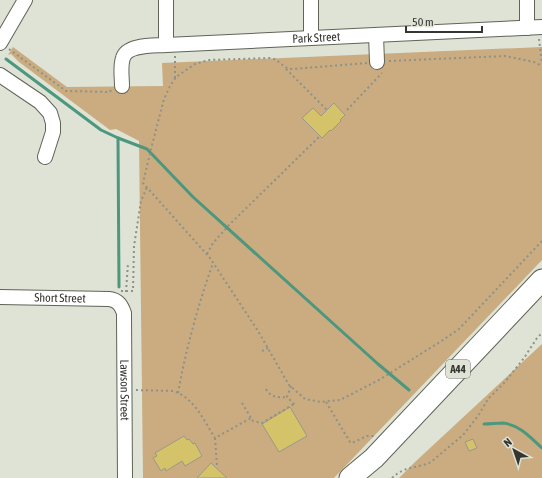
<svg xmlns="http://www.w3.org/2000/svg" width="542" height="478" font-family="'Asap Condensed',sans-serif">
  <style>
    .green { fill: #caac80 }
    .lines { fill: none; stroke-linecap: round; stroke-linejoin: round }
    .stream { stroke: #4c977d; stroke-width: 3 }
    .building { fill: #d4c368; stroke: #9a988b }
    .minor-casing { stroke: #5f6457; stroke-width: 16 }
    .highway-casing { stroke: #5f6457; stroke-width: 23 }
    .path { stroke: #8e9187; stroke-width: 2; stroke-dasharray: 2 3; stroke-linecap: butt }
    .minor { stroke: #fff; stroke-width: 14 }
    .highway { stroke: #fff; stroke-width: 21 }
    .labels { text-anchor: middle; stroke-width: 3; stroke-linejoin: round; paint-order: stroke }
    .shield { fill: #dee3d5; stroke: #686a62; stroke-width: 1 }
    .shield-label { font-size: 11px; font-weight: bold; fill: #353631 }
    .street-label { font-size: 12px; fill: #353631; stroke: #dee3d5 }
  </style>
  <rect width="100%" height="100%" fill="#dee3d5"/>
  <!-- green -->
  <g class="green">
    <path d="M13 47 67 87 163 86 162 63 542 47V260L334 478H143L139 141 116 129 110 130 19 62 11 54 8 55Z"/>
    <path d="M542 344V478H399L415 462Z"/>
  </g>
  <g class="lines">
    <!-- stream -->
    <g class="stream">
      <path d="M6 59 101 130 118 138 147 149 193 197 378 364 409 390"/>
      <path d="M118 138 119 287"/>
      <path d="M484 424C490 424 497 423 503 423 520 425 530 437 542 448"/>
    </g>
  </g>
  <!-- building -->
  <g class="building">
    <path d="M334 103 345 115 340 120 341 121 331 131 330 130 322 138 302 118 313 108 321 116Z"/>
    <path d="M290 407 307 436 279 452 262 424Z"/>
    <path d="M184 436 187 440 189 439 193 444 195 443 202 456 185 466 182 461 166 471 165 468 161 471 153 458 157 456 155 453Z"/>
    <path d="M473 439 477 448 469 451 465 442Z"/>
    <path d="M211 463 227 478H197Z"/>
  </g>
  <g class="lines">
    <defs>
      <g id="minor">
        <path d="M166 0V45"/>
        <path d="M527 0V28"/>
        <path d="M376 35 377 62"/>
        <path d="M311 38V0"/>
        <path d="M0 43 25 0"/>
        <path d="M0 75 40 102 50 113 53 123V132L45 157"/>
        <path id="s1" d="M122 86C122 77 120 66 123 58 127 44 154 46 166 45L542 27"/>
        <path id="s2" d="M0 297 109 299C118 300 121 305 124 313L125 478"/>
      </g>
      <path id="highway" d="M350 478 374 458 542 280"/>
    </defs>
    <!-- minor casing -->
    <use href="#minor" class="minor-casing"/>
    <!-- highway casing -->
    <use href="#highway" class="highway-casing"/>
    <!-- path -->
    <g class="path">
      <path d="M539 39 542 64"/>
      <path d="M9 49 66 91 110 92 111 90"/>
      <path d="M389 61 505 56 534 62 542 66"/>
      <path d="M367 63 293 69C282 69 280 59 270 58L209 60 195 64 189 68 176 77 170 86 164 99 152 145 143 183 210 258 258 331 289 385 305 399 321 402 340 400 379 380 443 340 459 329 542 241"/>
      <path d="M286 69 327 110"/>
      <path d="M175 78V56"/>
      <path d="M347 110 382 73"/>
      <path d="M207 254 213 243 230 224 319 137"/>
      <path d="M121 291H133L134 246 141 201 147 187"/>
      <path d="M126 292 128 263"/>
      <path d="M262 351 268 348"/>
      <path d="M291 386 287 397 296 406"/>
      <path d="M266 389C270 397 278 398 287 397"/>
      <path d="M136 390 173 391C194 397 204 421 215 438L251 418 253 421 262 423 294 404"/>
      <path d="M178 393C186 349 198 305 213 263"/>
      <path d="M326 402 350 442 352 443 354 442 367 436H375"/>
      <path d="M242 403 251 418"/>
      <path d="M215 438 217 466"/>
      <path d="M392 478C406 465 416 469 431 462L463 435 478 416 488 399 505 382 524 358 537 338 542 333"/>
    </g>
    <!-- minor -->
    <use href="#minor" class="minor"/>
    <!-- highway -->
    <use href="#highway" class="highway"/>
  </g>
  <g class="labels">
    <!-- shield labels -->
    <rect class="shield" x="446" y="360" width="24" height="18" rx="3"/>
    <g class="shield-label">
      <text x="458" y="373">A44</text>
    </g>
    <!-- street labels -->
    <g class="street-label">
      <text dy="4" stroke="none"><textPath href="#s1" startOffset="226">Park Street</textPath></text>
      <text dy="4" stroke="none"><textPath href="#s2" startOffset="60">Short Street</textPath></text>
      <text dy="4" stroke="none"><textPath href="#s2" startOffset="208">Lawson Street</textPath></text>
    </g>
  </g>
  <!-- north arrow -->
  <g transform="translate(514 450) rotate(320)" stroke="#dee3d5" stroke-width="3" paint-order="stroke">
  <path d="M0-3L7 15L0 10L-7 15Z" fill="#353631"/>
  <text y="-6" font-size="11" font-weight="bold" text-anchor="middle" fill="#353631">N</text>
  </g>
  <!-- scale -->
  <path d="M406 26v6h76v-6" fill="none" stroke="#353631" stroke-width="2"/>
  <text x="412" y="26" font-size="12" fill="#353631" stroke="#dee3d5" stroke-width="3" paint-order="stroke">50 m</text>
</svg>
